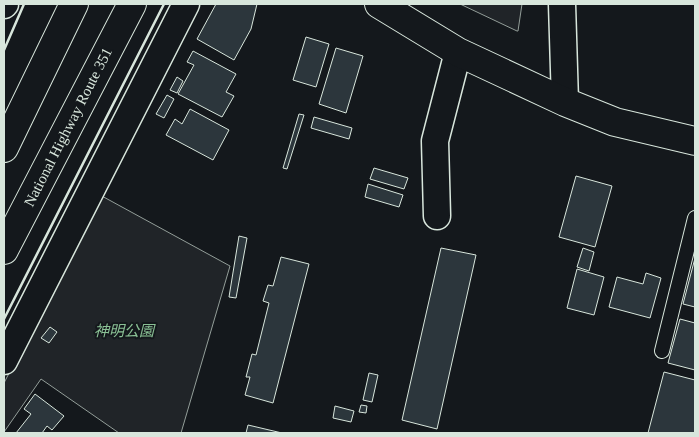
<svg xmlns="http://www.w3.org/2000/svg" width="699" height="437" font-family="'Times New Roman','Noto Sans JP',serif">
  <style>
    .green { fill: #202428; stroke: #939e99 }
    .building { fill: #2c363c; stroke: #d8e6dc }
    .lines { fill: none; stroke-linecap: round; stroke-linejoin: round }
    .lane-casing { stroke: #d8e6dc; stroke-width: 16 }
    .street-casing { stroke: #d8e6dc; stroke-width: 29 }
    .secondary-casing { stroke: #d8e6dc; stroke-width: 30 }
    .highway-casing { stroke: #d8e6dc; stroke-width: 30 }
    .lane { stroke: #14181c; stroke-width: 14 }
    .street { stroke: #14181c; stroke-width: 26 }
    .secondary { stroke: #14181c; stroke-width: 28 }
    .highway { stroke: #14181c; stroke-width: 28 }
    .wall { stroke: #d8e6dc; stroke-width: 2.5 }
    .labels { text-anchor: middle; stroke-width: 4; stroke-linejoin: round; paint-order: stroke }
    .street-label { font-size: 15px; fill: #d8e6dc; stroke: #14181c }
    .park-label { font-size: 15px; font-style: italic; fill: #8ac095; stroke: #14181c }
  </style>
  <rect width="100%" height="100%" fill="#14181c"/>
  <!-- green -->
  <g class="green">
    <path d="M460 4H522L518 31H517Z"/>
    <path d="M100 195 230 266 181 433H119L41 379 4 432V383Z"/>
  </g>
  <!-- building -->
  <g class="building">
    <path d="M216 4H257L251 29 234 60 197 39Z"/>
    <path d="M306 37 329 44 316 87 293 80Z"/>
    <path d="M336 48 363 56 346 113 319 104Z"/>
    <path d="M193 51 236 74 226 92 234 96 222 117 178 94 194 65 187 62Z"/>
    <path d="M177 77 183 81 177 93 170 90Z"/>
    <path d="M167 95 174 99 164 118 156 114Z"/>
    <path d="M190 109 229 130 213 160 166 135 175 119 182 124Z"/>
    <path d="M299 114 304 115 287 169 283 168Z"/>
    <path d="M314 117 352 128 349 139 311 128Z"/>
    <path d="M374 168 408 178 404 189 370 179Z"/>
    <path d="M576 176 612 186 595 247 559 237Z"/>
    <path d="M368 184 403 195 399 207 365 197Z"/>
    <path d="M239 236 247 238 236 298 229 297Z"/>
    <path d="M441 248 476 255 437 429 402 420Z"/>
    <path d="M583 248 594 252 589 271 577 267Z"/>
    <path d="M281 257 309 264 273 403 245 395 250 377H246L252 354 256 355 269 303 263 301 268 285 273 286Z"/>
    <path d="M695 258V307L683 304Z"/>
    <path d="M577 269 604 277 594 315 567 308Z"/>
    <path d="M646 273 661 278 650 318 609 307 617 277 643 284Z"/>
    <path d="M680 319 695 323V370L668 363Z"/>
    <path d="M50 327 57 332 49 343 41 338Z"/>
    <path d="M664 372 695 380V433H648Z"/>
    <path d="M369 373 378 375 372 402 363 400Z"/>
    <path d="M35 394 64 416 52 430 47 426 42 433H16L31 414 24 409Z"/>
    <path d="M361 405 367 406 366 413 359 412Z"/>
    <path d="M335 406 354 411 351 422 333 418Z"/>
    <path d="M248 425 282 433H246Z"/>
  </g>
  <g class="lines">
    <defs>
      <path id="lane" d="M662 351 695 218"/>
      <g id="street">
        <path d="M562 4 565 102"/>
        <path d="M4 5 5 4"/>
        <path d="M437 216 435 141 458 52"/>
        <path d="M4 361 186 4"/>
      </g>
      <path id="secondary" d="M379 4 458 52 565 102 615 122 695 141"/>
      <g id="highway">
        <path d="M4 148 74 4"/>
        <path d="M4 250 132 4"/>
      </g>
    </defs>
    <!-- lane casing -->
    <use href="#lane" class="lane-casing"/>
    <!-- street casing -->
    <use href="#street" class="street-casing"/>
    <!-- secondary casing -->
    <use href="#secondary" class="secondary-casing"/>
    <!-- highway casing -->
    <use href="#highway" class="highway-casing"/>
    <!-- lane -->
    <use href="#lane" class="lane"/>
    <!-- street -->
    <use href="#street" class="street"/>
    <!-- secondary -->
    <use href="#secondary" class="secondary"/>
    <!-- highway -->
    <use href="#highway" class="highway"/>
    <!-- wall -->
    <g class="wall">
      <path d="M4 50 24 4"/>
      <path d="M4 319 164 4"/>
    </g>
  </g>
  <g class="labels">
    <!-- street labels -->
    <g class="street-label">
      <text transform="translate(68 127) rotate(-63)" y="5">National Highway Route 351</text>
    </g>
    <!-- park labels -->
    <g class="park-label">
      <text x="124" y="336">神明公園</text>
    </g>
  </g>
  <!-- border -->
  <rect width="699" height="437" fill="none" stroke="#d8e6dc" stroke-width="10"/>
</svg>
